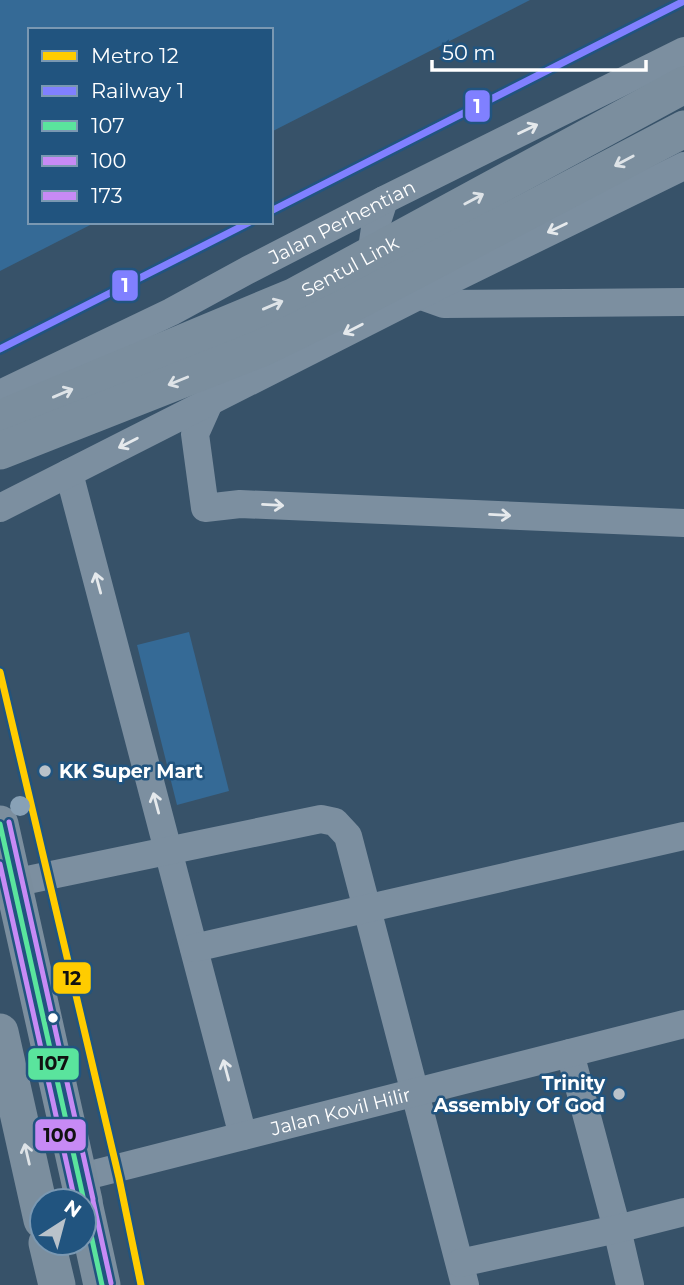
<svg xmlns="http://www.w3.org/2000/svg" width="684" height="1285" font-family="Montserrat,sans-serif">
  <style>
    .green { fill: #356a96 }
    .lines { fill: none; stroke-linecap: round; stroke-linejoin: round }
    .minor { stroke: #7c8fa0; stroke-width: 28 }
    .major { stroke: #7b8e9e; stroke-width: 37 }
    .major-bridge { stroke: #7b8e9e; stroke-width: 37 }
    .bus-1-casing { stroke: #21547f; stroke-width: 10 }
    .bus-2-casing { stroke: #21547f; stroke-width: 10 }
    .bus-3-casing { stroke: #21547f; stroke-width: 10 }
    .bus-1 { stroke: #5ae49d; stroke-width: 5 }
    .bus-2 { stroke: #c78af5; stroke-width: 5 }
    .bus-3 { stroke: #c78af5; stroke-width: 5 }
    .rail-1-casing { stroke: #21547f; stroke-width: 12 }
    .rail-1 { stroke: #8080ff; stroke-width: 7 }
    .metro-1-casing { stroke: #21547f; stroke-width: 12 }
    .metro-1 { stroke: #fc0; stroke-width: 7 }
    .tree { fill: #88a1b6 }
    .oneway { stroke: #e5e9ec }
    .oneway2 { stroke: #dee3e7 }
    .poi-dot { fill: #b9c2ca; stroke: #21547f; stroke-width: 2.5 }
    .bus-dot { fill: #fff; stroke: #21547f; stroke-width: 2.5 }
    .labels { text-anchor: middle; stroke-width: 5; stroke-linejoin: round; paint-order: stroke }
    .street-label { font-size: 19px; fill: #fff; stroke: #21547f }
    .poi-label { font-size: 19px; font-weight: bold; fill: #fff; stroke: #21547f; text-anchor: start }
    .line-badge { stroke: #21547f; stroke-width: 2.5 }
    .badge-label { font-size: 19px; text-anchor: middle; font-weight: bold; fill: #fff }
    .pale-badge-label { font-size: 19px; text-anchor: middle; font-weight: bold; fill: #111 }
  </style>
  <rect width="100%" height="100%" fill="#375269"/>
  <!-- green -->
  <g class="green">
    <path d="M0 0H530L271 132V30H30V222H96L0 271Z"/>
    <path d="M189 632 229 791 177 805 137 645Z"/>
  </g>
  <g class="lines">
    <!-- minor -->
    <g class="minor">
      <path d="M384 200 375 228 373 242 376 265 384 276 402 289 444 304 684 302"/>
      <path id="s1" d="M0 394 171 312 248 270 384 200 684 51"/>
      <path d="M212 396 195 434 205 508 240 504 684 523"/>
      <path d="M69 473 243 1136"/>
      <path d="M0 508 420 295 684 166"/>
      <path d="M13 883 321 819 335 822 348 836 465 1285"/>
      <path d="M194 948 684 836"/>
      <path d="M570 1053 617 1229 630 1285"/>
      <path id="s2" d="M78 1178 684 1024"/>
      <path d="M460 1263 617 1229 684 1212"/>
    </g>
    <!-- major -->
    <g class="major">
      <path d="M0 824 84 1201"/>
      <path d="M0 1032 42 1220"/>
      <path d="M84 1203 102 1285"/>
      <path d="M47 1243 57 1285"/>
    </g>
    <!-- major-bridge -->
    <g class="major-bridge">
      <path id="s3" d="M0 419 295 296 684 85"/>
      <path d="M0 451 262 348 346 307 684 129"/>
    </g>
    <defs>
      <g id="bus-1">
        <path d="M0 824 84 1201"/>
        <path d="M84 1203 102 1285"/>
      </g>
      <path id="bus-2" d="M0 864 75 1201"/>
      <g id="bus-3">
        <path d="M9 822 93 1199"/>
        <path d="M93 1201 111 1283"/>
      </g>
    </defs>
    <!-- bus-1 casing -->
    <use href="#bus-1" class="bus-1-casing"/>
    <!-- bus-2 casing -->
    <use href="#bus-2" class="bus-2-casing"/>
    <!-- bus-3 casing -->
    <use href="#bus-3" class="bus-3-casing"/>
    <!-- bus-1 -->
    <use href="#bus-1" class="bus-1"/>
    <!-- bus-2 -->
    <use href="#bus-2" class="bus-2"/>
    <!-- bus-3 -->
    <use href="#bus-3" class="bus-3"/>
    <defs>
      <g id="rail-1">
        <path d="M271 211 684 1"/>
        <path d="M0 349 250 222"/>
      </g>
    </defs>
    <!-- rail-1 casing -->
    <use href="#rail-1" class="rail-1-casing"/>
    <!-- rail-1 -->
    <use href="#rail-1" class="rail-1"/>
    <defs>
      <path id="metro-1" d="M0 672 119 1178 141 1285"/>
    </defs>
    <!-- metro-1 casing -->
    <use href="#metro-1" class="metro-1-casing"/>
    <!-- metro-1 -->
    <use href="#metro-1" class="metro-1"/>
  </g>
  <!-- trees -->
  <circle class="tree" cx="20" cy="806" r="10"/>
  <!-- one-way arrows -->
  <defs><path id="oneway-shaft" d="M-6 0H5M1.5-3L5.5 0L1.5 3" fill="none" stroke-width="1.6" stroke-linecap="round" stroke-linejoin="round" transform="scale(1.75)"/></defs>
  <g class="oneway">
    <use href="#oneway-shaft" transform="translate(528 129) rotate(-26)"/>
    <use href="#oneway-shaft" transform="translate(557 228) rotate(154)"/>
    <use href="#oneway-shaft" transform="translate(353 329) rotate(153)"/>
    <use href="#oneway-shaft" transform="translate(128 443) rotate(153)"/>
    <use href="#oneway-shaft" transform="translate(273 505) rotate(3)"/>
    <use href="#oneway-shaft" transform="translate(500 515) rotate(3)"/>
    <use href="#oneway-shaft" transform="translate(98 583) rotate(-105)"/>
    <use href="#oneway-shaft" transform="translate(156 803) rotate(-105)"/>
    <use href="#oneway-shaft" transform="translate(226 1070) rotate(-105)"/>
  </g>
  <g class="oneway2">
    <use href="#oneway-shaft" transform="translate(624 161) rotate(152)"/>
    <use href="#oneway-shaft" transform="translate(474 199) rotate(-28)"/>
    <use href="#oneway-shaft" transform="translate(273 305) rotate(-23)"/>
    <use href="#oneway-shaft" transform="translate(178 381) rotate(158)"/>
    <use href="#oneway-shaft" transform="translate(63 393) rotate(-23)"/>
    <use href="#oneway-shaft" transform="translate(27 1154) rotate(-103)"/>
  </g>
  <!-- markers -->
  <g class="poi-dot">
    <circle cx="45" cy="771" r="7"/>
    <circle cx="619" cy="1094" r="7"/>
  </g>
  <circle class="bus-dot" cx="53" cy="1018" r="6"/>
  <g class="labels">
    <!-- street labels -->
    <g class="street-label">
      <text dy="7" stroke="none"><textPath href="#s1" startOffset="383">Jalan Perhentian</textPath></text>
      <text dy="7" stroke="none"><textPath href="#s3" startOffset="382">Sentul Link</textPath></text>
      <text dy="7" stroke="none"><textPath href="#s2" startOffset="271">Jalan Kovil Hilir</textPath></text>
    </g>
    <!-- poi labels -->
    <g class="poi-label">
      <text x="59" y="778">KK Super Mart</text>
      <text x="605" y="1090" text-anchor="end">Trinity<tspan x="605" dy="22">Assembly Of God</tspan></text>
    </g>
  </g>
  <g class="line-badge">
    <rect x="464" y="89" width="27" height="34" rx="7" fill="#8080ff"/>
    <rect x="111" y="269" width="28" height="33" rx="7" fill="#8080ff"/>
    <rect x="52" y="961" width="40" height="34" rx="7" fill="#fc0"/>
    <rect x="27" y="1047" width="53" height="34" rx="7" fill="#5ae49d"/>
    <rect x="34" y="1118" width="53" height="34" rx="7" fill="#c78af5"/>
  </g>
  <g class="badge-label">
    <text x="477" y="113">1</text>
    <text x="125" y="292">1</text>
  </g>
  <g class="pale-badge-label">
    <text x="72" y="985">12</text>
    <text x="53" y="1070">107</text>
    <text x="60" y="1142">100</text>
  </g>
  <!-- legend -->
  <rect x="28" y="28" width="245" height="196" fill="#21547f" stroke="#7a98b2" stroke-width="2"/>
  <rect x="42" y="51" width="35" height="10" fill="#ffcc00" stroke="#7a98b2" stroke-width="2"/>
  <text x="91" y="63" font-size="21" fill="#ffffff">Metro 12</text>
  <rect x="42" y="86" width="35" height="10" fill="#8080ff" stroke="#7a98b2" stroke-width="2"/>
  <text x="91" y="98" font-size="21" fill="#ffffff">Railway 1</text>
  <rect x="42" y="121" width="35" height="10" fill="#5ae49d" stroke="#7a98b2" stroke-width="2"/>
  <text x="91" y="133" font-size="21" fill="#ffffff">107</text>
  <rect x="42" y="156" width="35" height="10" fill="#c78af5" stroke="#7a98b2" stroke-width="2"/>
  <text x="91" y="168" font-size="21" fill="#ffffff">100</text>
  <rect x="42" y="191" width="35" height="10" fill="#c78af5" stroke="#7a98b2" stroke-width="2"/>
  <text x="91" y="203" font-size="21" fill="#ffffff">173</text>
  <!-- north arrow -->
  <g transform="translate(63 1222) rotate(36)"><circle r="33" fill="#21547f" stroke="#7a98b2" stroke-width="2"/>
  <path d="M0-5L12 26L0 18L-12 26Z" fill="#b9c2ca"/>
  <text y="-10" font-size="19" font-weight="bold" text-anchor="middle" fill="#ffffff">N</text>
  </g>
  <!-- scale -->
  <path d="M432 60v10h214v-10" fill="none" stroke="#ffffff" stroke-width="3.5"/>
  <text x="442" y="60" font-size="21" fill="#ffffff" stroke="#21547f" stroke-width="5" paint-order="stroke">50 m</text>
</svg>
